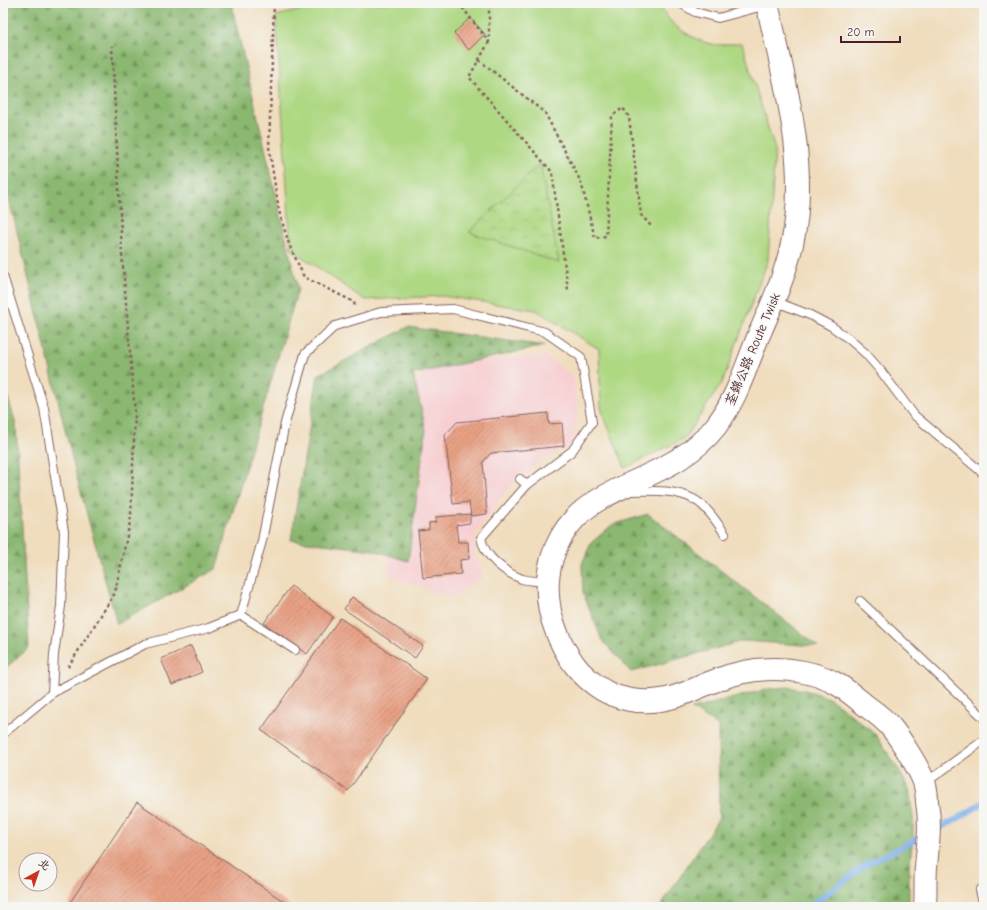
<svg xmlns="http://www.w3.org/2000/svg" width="987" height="910" font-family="'Comic Neue','LXGW WenKai TC',sans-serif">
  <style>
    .built { fill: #f7cfd2 }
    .grass { fill: #afd883; stroke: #7c7c57 }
    .forest { fill: url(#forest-firs); stroke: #6a6c4e }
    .park { fill: url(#park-crowns); stroke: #7c7c57 }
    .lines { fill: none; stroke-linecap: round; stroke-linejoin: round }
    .stream { stroke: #7caee8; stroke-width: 6 }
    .building { fill: url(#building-hatch) }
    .service-casing { stroke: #84625e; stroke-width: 10 }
    .secondary-casing { stroke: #84625e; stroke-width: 24 }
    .path { stroke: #84625e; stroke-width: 2.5; stroke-dasharray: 3 3; stroke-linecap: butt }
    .service { stroke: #fff; stroke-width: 8 }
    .secondary { stroke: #fff; stroke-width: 22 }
    .labels { text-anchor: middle; stroke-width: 3; stroke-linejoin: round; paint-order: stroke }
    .street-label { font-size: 13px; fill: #4a1f2b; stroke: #f6f6f2 }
  </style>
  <defs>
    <pattern id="forest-firs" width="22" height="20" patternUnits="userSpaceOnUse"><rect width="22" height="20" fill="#8bb871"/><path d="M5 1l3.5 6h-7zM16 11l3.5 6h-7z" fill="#74955d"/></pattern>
    <pattern id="park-crowns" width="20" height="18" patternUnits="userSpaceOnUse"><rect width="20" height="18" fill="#afd883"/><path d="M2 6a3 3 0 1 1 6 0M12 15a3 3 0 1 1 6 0" fill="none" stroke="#98b971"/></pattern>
    <pattern id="building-hatch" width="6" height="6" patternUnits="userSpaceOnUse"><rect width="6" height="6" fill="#e8a185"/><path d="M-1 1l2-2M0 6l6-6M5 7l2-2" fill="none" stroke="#be836d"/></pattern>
  </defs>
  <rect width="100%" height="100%" fill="#f6f6f2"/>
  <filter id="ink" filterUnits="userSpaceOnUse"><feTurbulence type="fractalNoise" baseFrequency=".025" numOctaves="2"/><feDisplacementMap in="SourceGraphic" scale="8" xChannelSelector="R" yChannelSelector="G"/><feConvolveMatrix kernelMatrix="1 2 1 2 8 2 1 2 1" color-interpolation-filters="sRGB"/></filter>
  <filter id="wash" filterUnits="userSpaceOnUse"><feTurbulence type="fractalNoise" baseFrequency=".012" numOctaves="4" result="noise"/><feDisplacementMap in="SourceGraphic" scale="16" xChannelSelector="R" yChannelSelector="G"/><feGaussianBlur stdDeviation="0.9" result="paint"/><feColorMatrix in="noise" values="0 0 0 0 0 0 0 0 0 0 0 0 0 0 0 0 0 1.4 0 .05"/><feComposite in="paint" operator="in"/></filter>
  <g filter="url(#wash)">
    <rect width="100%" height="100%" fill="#f0ddbd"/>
    <!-- built -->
    <path class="built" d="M545 355 573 377 578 412 573 444 535 465 519 478 507 490 486 518 475 536 476 557 483 577 452 598 391 576 367 442 430 366Z"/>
    <!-- grass -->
    <path class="grass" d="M330 3H661C664 23 693 40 711 44 720 46 733 43 742 43L775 150 768 260 722 383 685 438 625 468 601 409 599 349 536 310 442 296 365 300 291 249 276 16Z"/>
    <!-- forest -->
    <g class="forest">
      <path d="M3 3H231L298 289 216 569 117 624 76 474 3 174Z"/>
      <path d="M408 327 545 346 413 374 426 430 408 561 373 550 291 540 318 375Z"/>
      <path d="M3 380 16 425 29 648 3 670Z"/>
      <path d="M648 514 818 646 743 641 631 672 602 640 583 593 582 564 591 543 612 525Z"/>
      <path d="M787 687 805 690 825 696 838 704 876 735 899 770 909 789 913 817V838L909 867V907H660L719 818 718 726 692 709 768 689Z"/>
    </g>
    <!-- park -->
    <path class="park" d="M540 164 559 263 469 232Z"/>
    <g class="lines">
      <!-- stream -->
      <g class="stream">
        <path d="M933 831 959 818 984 802"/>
        <path d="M809 907 867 864 923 836"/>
      </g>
    </g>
    <g id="blocks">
      <!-- building -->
      <g class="building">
        <path d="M470 18 485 34 469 50 454 33Z"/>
        <path d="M548 413 549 424 562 423 564 446 491 453 483 462 487 514 471 516 469 502 453 504 445 435 457 422Z"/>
        <path d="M470 514V523L456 525 458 542H468L469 559 460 560 461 574 423 578 418 531 429 530V523L436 522V517Z"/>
        <path d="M291 586 333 617 307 654 264 623Z"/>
        <path d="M352 597 423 646 415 658 344 609Z"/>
        <path d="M340 618 427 679 348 791 261 730Z"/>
        <path d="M191 646 202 672 172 685 161 659Z"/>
        <path d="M137 802 292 907H67Z"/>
      </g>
    </g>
  </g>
  <g filter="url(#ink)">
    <use href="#blocks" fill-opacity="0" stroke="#84625e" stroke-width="1"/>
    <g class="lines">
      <defs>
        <g id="service">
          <path d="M680 3 695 12 718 18 767 5"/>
          <path d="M3 276 44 408 64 532 61 606 54 654 52 693"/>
          <path d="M774 301 810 315 831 326 849 339 865 353 880 370 914 415 984 474"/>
          <path d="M520 479 527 485"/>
          <path d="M630 491C655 490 689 489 706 509 713 516 719 525 725 534"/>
          <path d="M860 601 984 718"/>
          <path d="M241 615 295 650"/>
          <path d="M3 734 52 693 145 644 209 628 241 615 262 541 285 423 305 354 335 326 381 312 453 309 545 332 581 357 592 422 572 451 527 485 481 538C485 557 504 572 522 579 530 581 539 581 548 582"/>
          <path d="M925 783 984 740"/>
          <path d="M980 890 984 907"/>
        </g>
        <path id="secondary" d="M767 3C784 80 810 165 792 244 785 276 771 307 758 337 746 367 736 400 716 426 685 466 641 475 600 499 559 522 541 566 550 611 556 636 569 663 588 679 612 701 643 706 674 697 689 693 702 685 717 680 735 673 755 669 775 669 793 669 816 673 833 682 844 687 855 697 865 705 873 711 883 718 890 726 900 738 919 768 924 782 926 788 927 796 927 802 931 825 928 844 926 867 925 880 926 894 925 907"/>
      </defs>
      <!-- service casing -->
      <use href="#service" class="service-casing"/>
      <!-- secondary casing -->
      <use href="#secondary" class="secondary-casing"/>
      <!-- path -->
      <g class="path">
        <path d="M274 3 269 147 279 211 289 244 304 277 354 302 355 307"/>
        <path d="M439 3 462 7 489 42V3"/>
        <path d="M489 42 469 77 552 172 568 290"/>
        <path d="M479 60 545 113 581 182 595 238 606 236 612 116 623 108 629 117 641 215 651 226"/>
        <path d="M68 667 115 593 131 517 135 413 122 254 112 46"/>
      </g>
      <!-- service -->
      <use href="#service" class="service"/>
      <!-- secondary -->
      <use href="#secondary" class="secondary"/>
    </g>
  </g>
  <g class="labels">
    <!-- street labels -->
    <g class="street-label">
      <text transform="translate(752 349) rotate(-67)" y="5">荃錦公路 Route Twisk</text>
    </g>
  </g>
  <!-- margin -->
  <rect width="987" height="910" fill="none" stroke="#f6f6f2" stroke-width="16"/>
  <!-- north arrow -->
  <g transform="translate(38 872) rotate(40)"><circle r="19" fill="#f6f6f2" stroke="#b1a0a2"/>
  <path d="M0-3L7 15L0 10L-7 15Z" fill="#c8321e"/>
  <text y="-6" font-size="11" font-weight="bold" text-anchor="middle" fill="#4a1f2b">北</text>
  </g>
  <!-- scale -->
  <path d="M841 36v6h59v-6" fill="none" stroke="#4a1f2b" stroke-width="2"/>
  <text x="847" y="36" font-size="12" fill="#4a1f2b" stroke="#f6f6f2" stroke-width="3" paint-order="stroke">20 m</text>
</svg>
